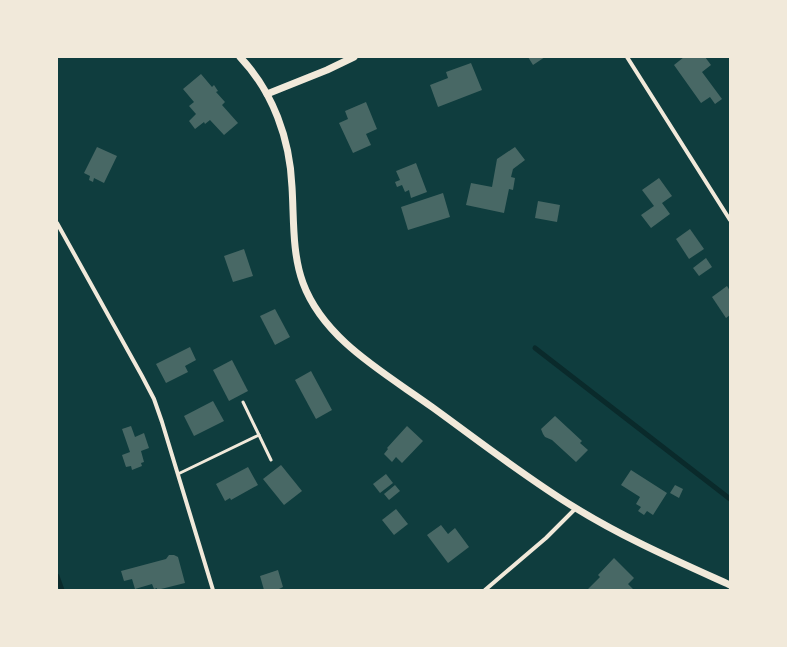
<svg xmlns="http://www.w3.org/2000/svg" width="787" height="647" font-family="Mulish,sans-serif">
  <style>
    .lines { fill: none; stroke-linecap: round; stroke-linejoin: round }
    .stream { stroke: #0a2a2b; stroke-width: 5 }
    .building { fill: #486865 }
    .service { stroke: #f1e9da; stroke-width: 3 }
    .minor { stroke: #f1e9da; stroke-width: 4 }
    .tertiary { stroke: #f1e9da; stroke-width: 7 }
  </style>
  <rect width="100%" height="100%" fill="#0f3d3e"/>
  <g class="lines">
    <!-- stream -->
    <g class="stream">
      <path d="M535 348 730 499"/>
      <path d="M57 576 62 590"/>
    </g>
  </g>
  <!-- building -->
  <g class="building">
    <path d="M528 57H545L533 65Z"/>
    <path d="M684 57H705L711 65 702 72 722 99 715 104 710 97 701 103 674 65Z"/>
    <path d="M471 63 482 90 438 107 430 85 448 78 446 72Z"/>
    <path d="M201 74 212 87 214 85 218 91 216 92 225 102 222 105 238 123 224 135 210 120 205 124 204 122 195 129 189 121 196 114 189 106 194 102 183 89Z"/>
    <path d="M366 102 377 129 366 134 371 145 353 153 339 123 348 119 345 111Z"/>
    <path d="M97 147 117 156 104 183 94 178 93 182 89 180 90 176 84 173Z"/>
    <path d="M515 147 525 160 513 169 511 177 515 178 513 190 509 189 504 213 466 205 471 183 492 187 497 159Z"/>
    <path d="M416 163 427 192 411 198 409 190 405 192 402 185 397 187 395 182 400 180 396 171Z"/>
    <path d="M659 178 672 196 662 203 670 214 651 228 641 215 654 206 642 190Z"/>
    <path d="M443 193 450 217 408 230 401 207Z"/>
    <path d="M538 201 560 205 557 222 535 218Z"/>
    <path d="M690 229 704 249 689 259 676 239Z"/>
    <path d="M244 249 253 276 233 282 224 256Z"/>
    <path d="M706 258 712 267 699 276 693 268Z"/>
    <path d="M727 286 730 291V315L726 318 712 297Z"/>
    <path d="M275 309 290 337 275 345 260 316Z"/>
    <path d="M190 347 196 360 185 366 188 372 166 383 156 364Z"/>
    <path d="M232 360 248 391 229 401 213 370Z"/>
    <path d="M311 371 332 410 316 419 295 380Z"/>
    <path d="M213 401 224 421 194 436 184 416Z"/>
    <path d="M555 416 582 441 580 443 588 450 576 462 552 440 545 437 543 434 541 429Z"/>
    <path d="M131 426 135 437 144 433 149 448 141 451 144 462 141 463 142 466 132 470 131 466 126 467 122 455 130 452 122 429Z"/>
    <path d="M407 426 423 441 402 463 396 457 392 462 384 454 388 449 387 448Z"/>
    <path d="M281 465 302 491 284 505 263 479Z"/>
    <path d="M248 467 258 485 231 500 230 498 225 501 216 484Z"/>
    <path d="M631 470 667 493 653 515 647 511 644 515 638 511 641 507 636 504 640 497 621 485Z"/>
    <path d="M386 474 393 483 380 493 373 484Z"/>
    <path d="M395 485 400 491 389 500 384 494Z"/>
    <path d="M675 485 683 489 679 498 670 493Z"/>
    <path d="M396 509 408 524 394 535 382 520Z"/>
    <path d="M441 525 448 534 455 528 469 547 448 563 427 535Z"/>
    <path d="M169 555H174L178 557 185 583 157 590V588L154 589 152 584 135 589 132 579 124 581 121 571 166 559Z"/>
    <path d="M614 558 634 578 628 584 634 590H587L600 577 598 575Z"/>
    <path d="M278 570 283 587 279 589 280 590H264L260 576Z"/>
  </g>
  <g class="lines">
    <!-- service -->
    <g class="service">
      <path d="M243 402 271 460"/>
      <path d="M178 474 259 435"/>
    </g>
    <!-- minor -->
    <g class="minor">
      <path d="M627 57 730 220"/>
      <path d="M57 223 142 376 154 399 162 422 213 590"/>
      <path d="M485 590 546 538 576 508"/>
    </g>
    <!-- tertiary -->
    <g class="tertiary">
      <path d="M240 57C273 92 290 139 292 187 294 219 292 253 303 283 324 340 385 373 432 407 479 441 525 477 574 507 624 538 677 561 730 585"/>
      <path d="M267 94 327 70 354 57"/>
    </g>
  </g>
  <!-- border -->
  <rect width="787" height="647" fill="none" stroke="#f1e9da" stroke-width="116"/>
</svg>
